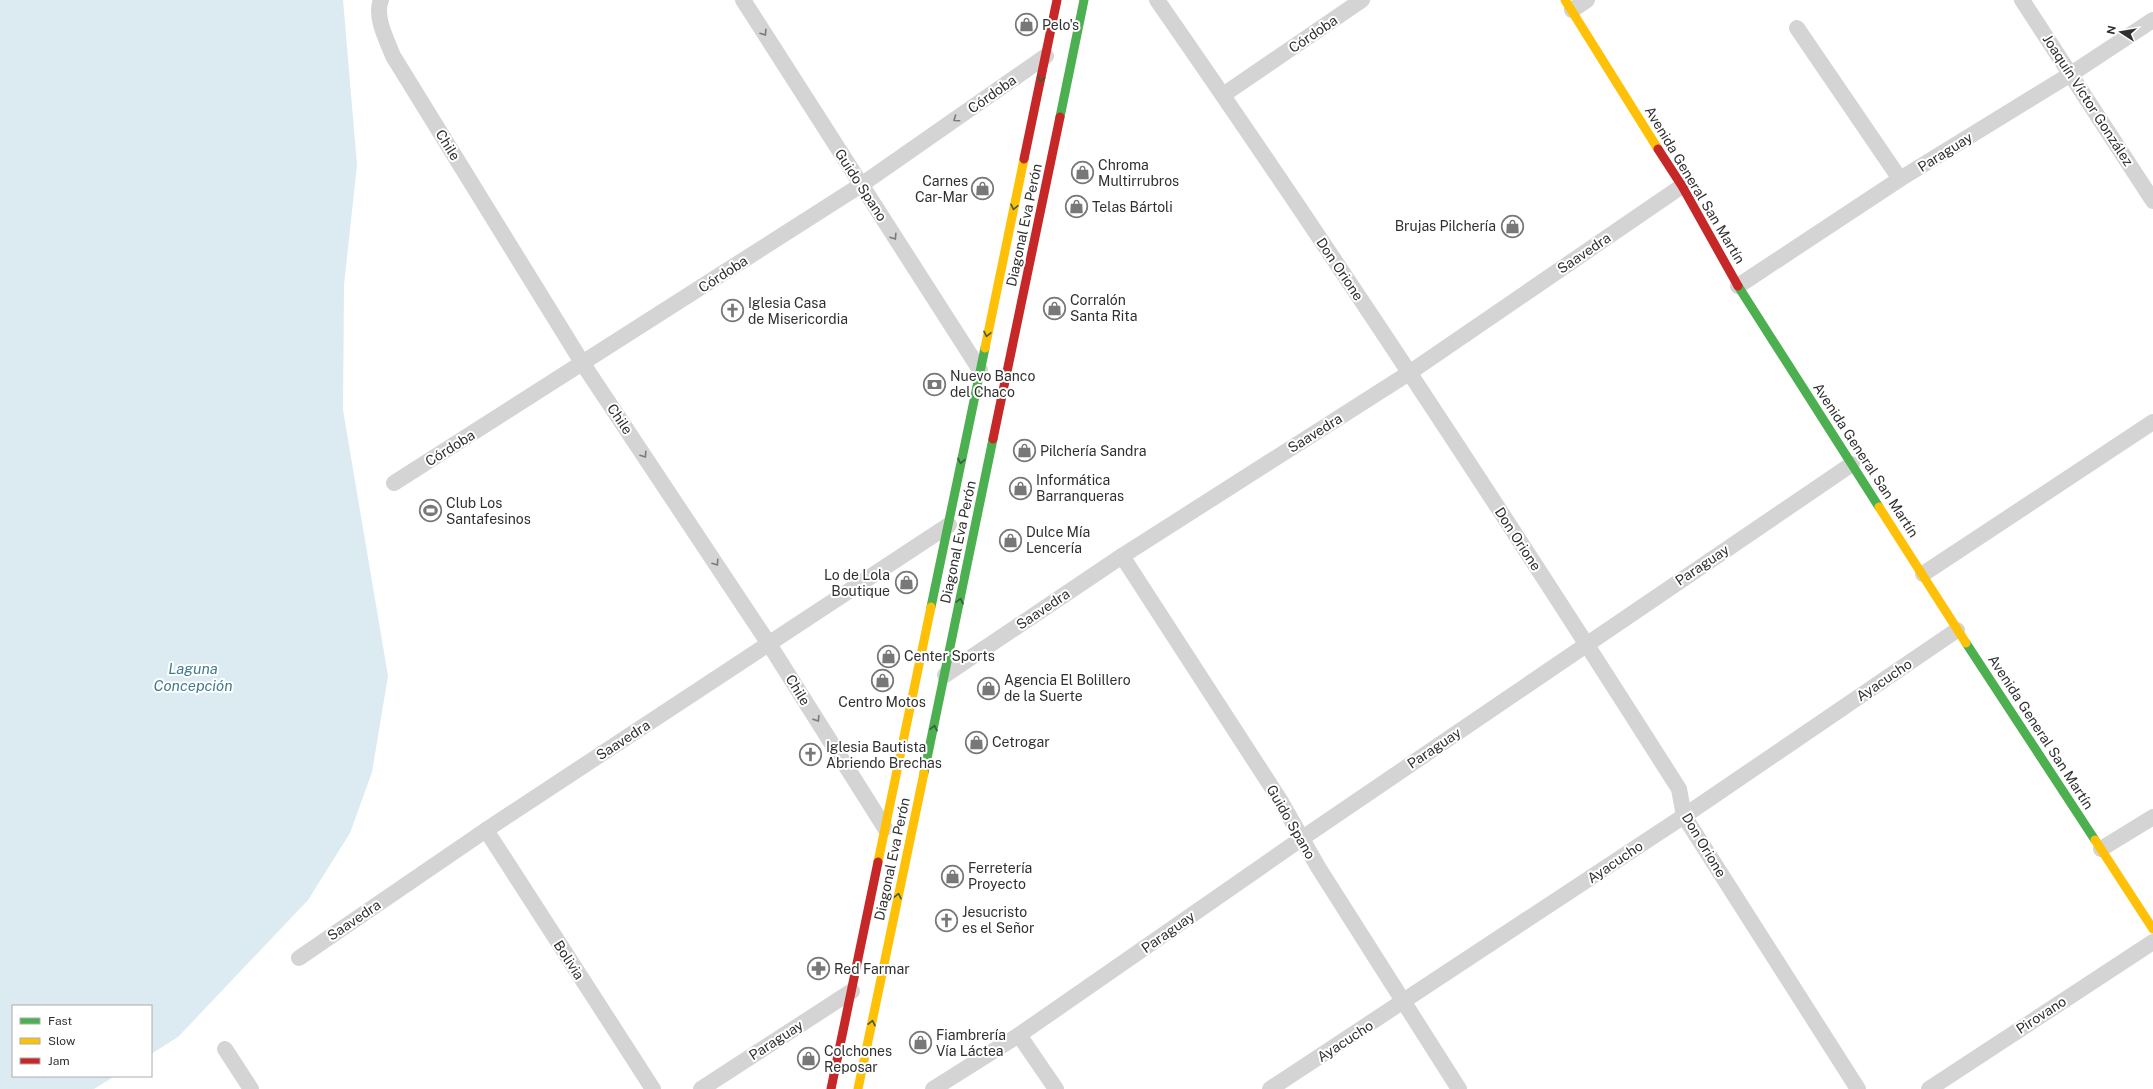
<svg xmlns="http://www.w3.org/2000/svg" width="2153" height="1089" font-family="'Public Sans',sans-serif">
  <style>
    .water { fill: #dbebf1 }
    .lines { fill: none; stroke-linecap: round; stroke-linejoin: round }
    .street { stroke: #d4d4d4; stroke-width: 16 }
    .fast { stroke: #4caf50; stroke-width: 9 }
    .slow { stroke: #ffc107; stroke-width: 9 }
    .jam { stroke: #c62828; stroke-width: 9 }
    .oneway { stroke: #7a7a7a }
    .oneway2 { stroke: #3a5c3b }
    .labels { text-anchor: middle; stroke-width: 4; stroke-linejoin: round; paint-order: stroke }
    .poi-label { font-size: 14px; fill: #303030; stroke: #fff; text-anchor: start }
    .street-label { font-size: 14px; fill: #303030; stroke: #fff }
    .water-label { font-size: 15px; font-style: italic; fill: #417b8f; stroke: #fff }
  </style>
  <rect width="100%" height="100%" fill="#fff"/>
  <!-- water -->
  <path class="water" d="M0 0H343L357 165 344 285 343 410 388 676 372 772 350 833 308 900 178 1037 151 1054V1006H13V1076H115L94 1089H0Z"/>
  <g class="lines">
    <!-- street -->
    <g class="street">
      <path d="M381 0C374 17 387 40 393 56L583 364 769 644 885 828"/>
      <path d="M743 0 980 370"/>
      <path d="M1157 0C1337 259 1510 523 1679 789L1684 816 1858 1089"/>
      <path d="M2022 0 2153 201"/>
      <path d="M1572 10 1587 0"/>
      <path d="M1797 28 1900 179"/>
      <path d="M1223 95 1362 0"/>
      <path d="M1738 286 1900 179 2071 74 2153 20"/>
      <path d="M394 483 861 185 1046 56"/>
      <path d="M1122 556 1280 800 1318 867 1459 1089"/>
      <path d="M1923 574 2153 422"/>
      <path d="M945 675 1122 556 1409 373 1682 186"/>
      <path d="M486 830 653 1089"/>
      <path d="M2101 849 2153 817"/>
      <path d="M299 958 486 830 949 525"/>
      <path d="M1019 1035 1056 1089"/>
      <path d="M225 1049 251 1089"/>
      <path d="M701 1089 852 991"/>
      <path d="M933 1089 1019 1035 1301 839 1852 464"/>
      <path d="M1270 1089 1684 816 1957 630"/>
      <path d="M1929 1089 2153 942"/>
    </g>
    <!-- fast -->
    <g class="fast">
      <path d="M1060 117 1084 0"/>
      <path d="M1738 286 1879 507"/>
      <path d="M931 607 985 348"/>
      <path d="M1966 643 2095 840"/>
      <path d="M924 773 993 439"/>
    </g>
    <!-- slow -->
    <g class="slow">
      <path d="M1565 0 1658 149"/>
      <path d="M985 348 1024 159"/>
      <path d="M1879 507 1966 643"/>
      <path d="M2095 840 2153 929"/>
      <path d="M878 862 931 607"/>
      <path d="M858 1089 924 773"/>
    </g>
    <!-- jam -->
    <g class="jam">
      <path d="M1658 149 1682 186 1738 286"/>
      <path d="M1024 159 1057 0"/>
      <path d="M993 439 1060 117"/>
      <path d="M831 1089 878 862"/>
    </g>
  </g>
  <!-- one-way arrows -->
  <defs><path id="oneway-chevron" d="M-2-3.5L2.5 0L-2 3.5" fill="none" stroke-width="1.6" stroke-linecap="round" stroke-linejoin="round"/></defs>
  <g class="oneway">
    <use href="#oneway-chevron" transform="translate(764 33) rotate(57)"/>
    <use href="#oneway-chevron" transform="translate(956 119) rotate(145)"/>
    <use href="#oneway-chevron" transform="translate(894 237) rotate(57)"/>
    <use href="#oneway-chevron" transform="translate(644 455) rotate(56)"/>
    <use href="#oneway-chevron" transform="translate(716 563) rotate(56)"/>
    <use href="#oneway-chevron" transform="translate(817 719) rotate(58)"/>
  </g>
  <g class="oneway2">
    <use href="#oneway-chevron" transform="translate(1041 79) rotate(102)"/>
    <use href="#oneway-chevron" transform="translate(1014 207) rotate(102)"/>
    <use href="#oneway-chevron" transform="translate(987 334) rotate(102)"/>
    <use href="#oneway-chevron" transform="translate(961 461) rotate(101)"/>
    <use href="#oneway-chevron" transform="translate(960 601) rotate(-78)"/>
    <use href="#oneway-chevron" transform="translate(934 728) rotate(-78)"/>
    <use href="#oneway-chevron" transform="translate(898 896) rotate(-78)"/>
    <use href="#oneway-chevron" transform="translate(872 1023) rotate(-78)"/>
  </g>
  <!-- icons -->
  <defs>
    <symbol id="shop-ring" viewBox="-11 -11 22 22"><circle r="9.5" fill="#fff" stroke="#787878" stroke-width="1.5"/><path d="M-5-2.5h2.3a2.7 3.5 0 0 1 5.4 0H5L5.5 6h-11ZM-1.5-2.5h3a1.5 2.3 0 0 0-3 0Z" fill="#787878"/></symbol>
    <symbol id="church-ring" viewBox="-11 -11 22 22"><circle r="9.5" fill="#fff" stroke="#787878" stroke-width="1.5"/><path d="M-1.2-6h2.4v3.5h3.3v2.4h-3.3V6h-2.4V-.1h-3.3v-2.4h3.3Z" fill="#787878"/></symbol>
    <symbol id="bank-ring" viewBox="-11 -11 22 22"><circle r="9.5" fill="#fff" stroke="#787878" stroke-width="1.5"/><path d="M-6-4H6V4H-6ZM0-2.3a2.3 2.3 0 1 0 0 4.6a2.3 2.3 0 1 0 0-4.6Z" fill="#787878"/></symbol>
    <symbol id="stadium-ring" viewBox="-11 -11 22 22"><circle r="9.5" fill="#fff" stroke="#787878" stroke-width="1.5"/><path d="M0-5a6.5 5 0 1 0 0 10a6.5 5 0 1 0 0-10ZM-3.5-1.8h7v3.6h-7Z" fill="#787878"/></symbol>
    <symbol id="pharmacy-ring" viewBox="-11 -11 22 22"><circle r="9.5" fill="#fff" stroke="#787878" stroke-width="1.5"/><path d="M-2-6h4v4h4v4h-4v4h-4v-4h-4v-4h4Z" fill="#787878"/></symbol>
  </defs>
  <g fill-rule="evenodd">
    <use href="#shop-ring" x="1014" y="12" width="25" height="25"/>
    <use href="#shop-ring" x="1070" y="160" width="25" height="25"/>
    <use href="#shop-ring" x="970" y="176" width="25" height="25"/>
    <use href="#shop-ring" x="1064" y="194" width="25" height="25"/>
    <use href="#shop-ring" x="1500" y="214" width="25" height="25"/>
    <use href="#shop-ring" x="1042" y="296" width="25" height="25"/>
    <use href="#church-ring" x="720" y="298" width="25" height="25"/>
    <use href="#bank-ring" x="922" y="372" width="25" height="25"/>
    <use href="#shop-ring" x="1012" y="438" width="25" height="25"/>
    <use href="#shop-ring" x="1008" y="476" width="25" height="25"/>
    <use href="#stadium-ring" x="418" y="498" width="25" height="25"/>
    <use href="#shop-ring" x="998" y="528" width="25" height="25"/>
    <use href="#shop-ring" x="894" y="570" width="25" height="25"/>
    <use href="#shop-ring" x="876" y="644" width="25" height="25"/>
    <use href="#shop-ring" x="870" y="668" width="25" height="25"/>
    <use href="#shop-ring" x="976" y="676" width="25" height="25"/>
    <use href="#shop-ring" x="964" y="730" width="25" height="25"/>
    <use href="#church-ring" x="798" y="742" width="25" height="25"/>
    <use href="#shop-ring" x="940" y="864" width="25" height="25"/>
    <use href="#church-ring" x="934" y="908" width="25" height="25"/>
    <use href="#pharmacy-ring" x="806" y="956" width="25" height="25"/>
    <use href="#shop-ring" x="908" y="1030" width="25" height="25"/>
    <use href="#shop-ring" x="796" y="1046" width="25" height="25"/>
  </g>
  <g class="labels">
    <!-- poi labels -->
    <g class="poi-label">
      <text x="1042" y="30">Pelo's</text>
      <text x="1098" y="170">Chroma<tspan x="1098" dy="16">Multirrubros</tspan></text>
      <text x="968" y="186" text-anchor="end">Carnes<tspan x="968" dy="16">Car-Mar</tspan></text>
      <text x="1092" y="212">Telas Bártoli</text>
      <text x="1496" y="231" text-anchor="end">Brujas Pilchería</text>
      <text x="1070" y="305">Corralón<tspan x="1070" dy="16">Santa Rita</tspan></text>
      <text x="748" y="308">Iglesia Casa<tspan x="748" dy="16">de Misericordia</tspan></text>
      <text x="950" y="381">Nuevo Banco<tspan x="950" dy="16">del Chaco</tspan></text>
      <text x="1040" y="456">Pilchería Sandra</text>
      <text x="1036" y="485">Informática<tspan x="1036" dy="16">Barranqueras</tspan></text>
      <text x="446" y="508">Club Los<tspan x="446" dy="16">Santafesinos</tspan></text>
      <text x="1026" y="537">Dulce Mía<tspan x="1026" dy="16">Lencería</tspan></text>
      <text x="890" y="580" text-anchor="end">Lo de Lola<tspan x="890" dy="16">Boutique</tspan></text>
      <text x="904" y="661">Center Sports</text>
      <text x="1004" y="685">Agencia El Bolillero<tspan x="1004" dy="16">de la Suerte</tspan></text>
      <text x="882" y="707" text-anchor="middle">Centro Motos</text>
      <text x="992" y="747">Cetrogar</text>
      <text x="826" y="752">Iglesia Bautista<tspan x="826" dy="16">Abriendo Brechas</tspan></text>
      <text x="968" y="873">Ferretería<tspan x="968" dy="16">Proyecto</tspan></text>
      <text x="962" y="917">Jesucristo<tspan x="962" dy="16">es el Señor</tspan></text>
      <text x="834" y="974">Red Farmar</text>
      <text x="936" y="1040">Fiambrería<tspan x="936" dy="16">Vía Láctea</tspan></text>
      <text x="824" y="1056">Colchones<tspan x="824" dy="16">Reposar</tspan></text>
    </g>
    <!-- street labels -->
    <g class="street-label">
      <text transform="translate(1313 34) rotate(-34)" y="5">Córdoba</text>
      <text transform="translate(992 94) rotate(-35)" y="5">Córdoba</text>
      <text transform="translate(2088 100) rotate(57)" y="5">Joaquín Víctor González</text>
      <text transform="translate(448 145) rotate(58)" y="5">Chile</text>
      <text transform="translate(1945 152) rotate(-32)" y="5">Paraguay</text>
      <text transform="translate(861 185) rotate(57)" y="5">Guido Spano</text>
      <text transform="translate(1695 185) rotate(59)" y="5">Avenida General San Martín</text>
      <text transform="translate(1024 225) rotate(-78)" y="5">Diagonal Eva Perón</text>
      <text transform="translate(1584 253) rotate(-34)" y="5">Saavedra</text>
      <text transform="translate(1340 269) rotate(56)" y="5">Don Orione</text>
      <text transform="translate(723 274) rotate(-33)" y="5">Córdoba</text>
      <text transform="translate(620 419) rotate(56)" y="5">Chile</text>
      <text transform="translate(1315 433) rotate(-32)" y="5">Saavedra</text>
      <text transform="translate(450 448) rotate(-32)" y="5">Córdoba</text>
      <text transform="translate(1866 460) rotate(57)" y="5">Avenida General San Martín</text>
      <text transform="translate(1518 539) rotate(57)" y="5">Don Orione</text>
      <text transform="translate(958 542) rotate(-78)" y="5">Diagonal Eva Perón</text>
      <text transform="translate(1702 565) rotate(-34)" y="5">Paraguay</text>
      <text transform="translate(1043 609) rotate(-34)" y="5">Saavedra</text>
      <text transform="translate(1884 680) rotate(-34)" y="5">Ayacucho</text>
      <text transform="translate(798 690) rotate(58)" y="5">Chile</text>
      <text transform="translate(2041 732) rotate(57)" y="5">Avenida General San Martín</text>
      <text transform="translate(623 740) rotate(-33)" y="5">Saavedra</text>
      <text transform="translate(1434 748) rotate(-34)" y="5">Paraguay</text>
      <text transform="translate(1291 822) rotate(60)" y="5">Guido Spano</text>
      <text transform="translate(1704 845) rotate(59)" y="5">Don Orione</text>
      <text transform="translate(892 859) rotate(-78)" y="5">Diagonal Eva Perón</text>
      <text transform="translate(1615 862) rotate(-34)" y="5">Ayacucho</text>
      <text transform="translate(354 920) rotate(-34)" y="5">Saavedra</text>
      <text transform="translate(1168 932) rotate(-35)" y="5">Paraguay</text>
      <text transform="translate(569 960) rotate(57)" y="5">Bolivia</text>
      <text transform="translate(2041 1015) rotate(-33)" y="5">Pirovano</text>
      <text transform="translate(776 1040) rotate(-33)" y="5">Paraguay</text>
      <text transform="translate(1345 1041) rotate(-33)" y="5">Ayacucho</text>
    </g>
    <!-- water labels -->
    <g class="water-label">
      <text x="193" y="674">Laguna<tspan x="193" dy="17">Concepción</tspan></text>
    </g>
  </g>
  <!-- legend -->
  <rect x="12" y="1005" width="140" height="72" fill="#ffffff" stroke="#acacac"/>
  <rect x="20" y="1018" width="20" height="6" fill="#4caf50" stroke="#acacac"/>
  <text x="48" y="1025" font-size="12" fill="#303030">Fast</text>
  <rect x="20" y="1038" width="20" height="6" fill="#ffc107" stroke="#acacac"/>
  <text x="48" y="1045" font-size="12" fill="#303030">Slow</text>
  <rect x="20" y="1058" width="20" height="6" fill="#c62828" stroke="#acacac"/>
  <text x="48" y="1065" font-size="12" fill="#303030">Jam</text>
  <!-- north arrow -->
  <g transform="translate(2121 32) rotate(282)" stroke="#ffffff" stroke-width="3" paint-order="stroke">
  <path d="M0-3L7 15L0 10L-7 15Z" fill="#303030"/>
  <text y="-6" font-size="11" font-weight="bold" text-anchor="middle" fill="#303030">N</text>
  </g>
</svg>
